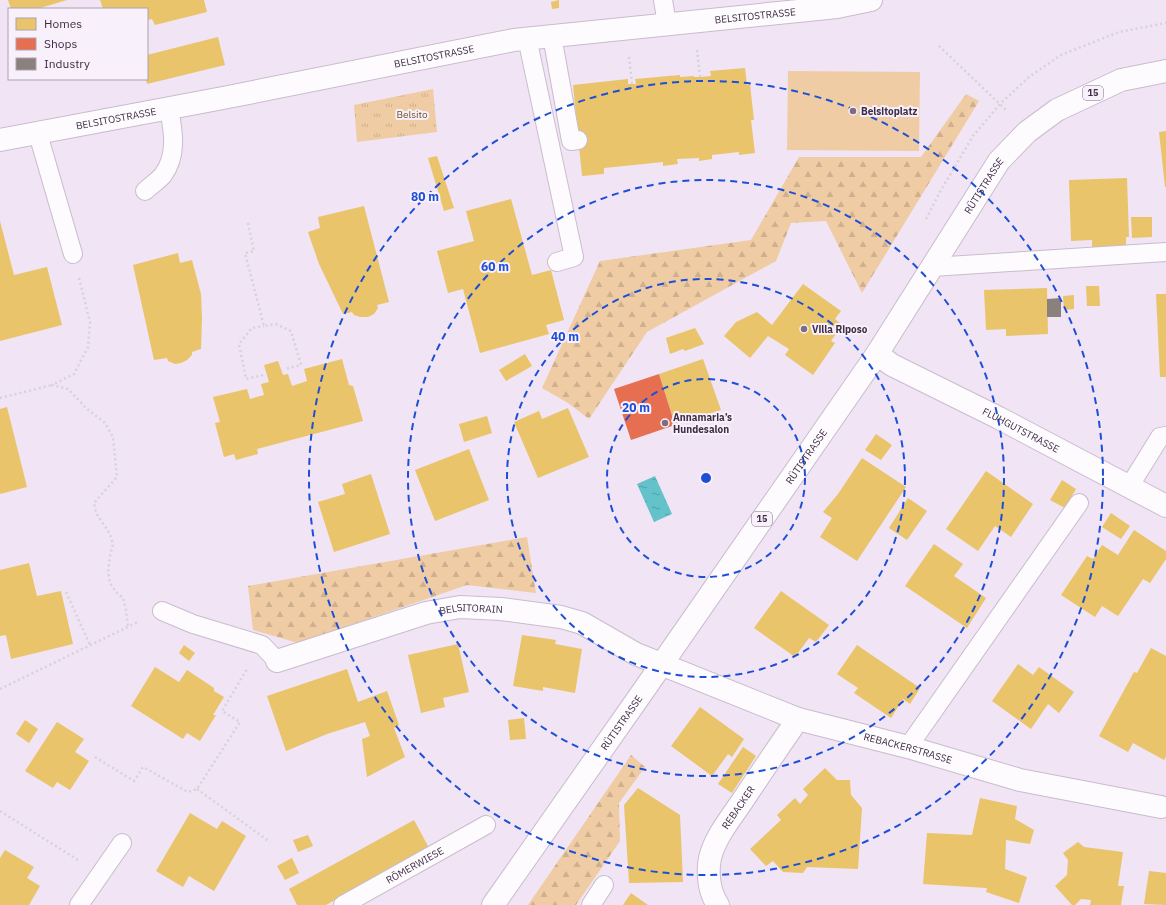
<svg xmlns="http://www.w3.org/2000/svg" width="1166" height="905" font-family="'IBM Plex Sans',sans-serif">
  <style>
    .green { fill: #efcca4 }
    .forest { fill: url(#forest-firs) }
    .park { fill: url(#park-tufts) }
    .water { fill: url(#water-ripples) }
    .homes { fill: #e9c46a }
    .shops { fill: #e76f51 }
    .industry { fill: #8a817c }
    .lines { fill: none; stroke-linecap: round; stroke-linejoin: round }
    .service-casing { stroke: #c9bccd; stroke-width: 20 }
    .minor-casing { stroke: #c9bccd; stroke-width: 24 }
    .primary-casing { stroke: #c9bccd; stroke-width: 24 }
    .path { stroke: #d6d3d8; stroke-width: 2.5; stroke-dasharray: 2 3; stroke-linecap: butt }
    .service { stroke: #fdfbfe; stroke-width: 18 }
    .minor { stroke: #fdfbfe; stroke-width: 22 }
    .primary { stroke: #fdfbfe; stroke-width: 22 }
    .ring { fill: none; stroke: #1d4ed8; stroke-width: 2; stroke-dasharray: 7 5 }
    .poi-dot { fill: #7c6d81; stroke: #f8f0fb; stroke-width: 1.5 }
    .labels { text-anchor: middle; stroke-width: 4; stroke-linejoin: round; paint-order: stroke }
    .shield { fill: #f8f0fb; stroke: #76687a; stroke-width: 1 }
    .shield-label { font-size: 9px; font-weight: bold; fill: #3e2d43 }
    .street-label { font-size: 10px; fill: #3e2d43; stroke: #f8f0fb }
    .poi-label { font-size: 10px; font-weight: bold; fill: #3e2d43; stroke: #f8f0fb; text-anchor: start }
    .park-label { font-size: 10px; fill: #6c5228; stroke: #f8f0fb }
    .centre { fill: #1d4ed8; stroke: #f8f0fb; stroke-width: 2 }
    .ring-label { font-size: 12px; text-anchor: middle; font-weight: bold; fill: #1d4ed8; stroke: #f8f0fb; stroke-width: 4; stroke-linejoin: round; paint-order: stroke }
  </style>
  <defs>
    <pattern id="forest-firs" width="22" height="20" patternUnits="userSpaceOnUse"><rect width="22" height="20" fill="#efcca4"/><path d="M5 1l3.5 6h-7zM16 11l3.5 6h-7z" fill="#ceb08e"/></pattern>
    <pattern id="park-tufts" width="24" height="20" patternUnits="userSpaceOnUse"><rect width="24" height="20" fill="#efcca4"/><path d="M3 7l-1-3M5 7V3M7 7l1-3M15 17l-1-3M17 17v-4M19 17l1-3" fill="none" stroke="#ceb08e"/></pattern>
    <pattern id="water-ripples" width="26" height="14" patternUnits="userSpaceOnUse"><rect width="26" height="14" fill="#63c2ca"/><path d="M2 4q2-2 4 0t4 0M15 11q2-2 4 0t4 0" fill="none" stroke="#539ea6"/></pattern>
  </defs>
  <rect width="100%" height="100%" fill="#f0e4f5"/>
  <!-- green -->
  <path class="green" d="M788 71 920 72 919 151 787 150Z"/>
  <!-- forest -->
  <g class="forest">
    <path d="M966 94 979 101 862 293 826 221 791 223 776 261 647 332 589 419 568 403 542 388 600 261 751 240 799 157H921Z"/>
    <path d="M527 537 536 593 467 585 298 643 253 630 248 586Z"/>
    <path d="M631 755 645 767 619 803 620 841 576 905H528Z"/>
  </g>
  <!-- park -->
  <path class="park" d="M433 89 437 132 357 142 354 105Z"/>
  <!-- water -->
  <path class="water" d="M655 476 672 514 654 522 637 484Z"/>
  <!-- homes -->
  <g class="homes">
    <path d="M8 0H67L37 9H11Z"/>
    <path d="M100 0H204L207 12 155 25 152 19 147 20V9H103Z"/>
    <path d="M559 0V8L552 9 551 2Z"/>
    <path d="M218 37 225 65 147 84 146 79H147V55Z"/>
    <path d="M745 68 747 85 750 84 754 120H751L755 153 739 155V152L712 155V159L699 161V158L677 159 678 164 663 166V162L604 168V174L582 176 573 85 628 79V84H636L635 79 680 75V77L694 76V77H700L711 76 710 71Z"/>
    <path d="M1166 131V187H1165L1159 132Z"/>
    <path d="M437 156 454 208 444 211 428 158Z"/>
    <path d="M1127 178 1129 237H1126V245L1114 246V249H1092V240L1071 241 1069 180Z"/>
    <path d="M511 199 532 275 551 270 564 320 546 325 549 334 480 353 463 289 448 293 437 251 474 241 466 211Z"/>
    <path d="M364 206 389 302 377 305 378 308 374 314 368 317H360L354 315 352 312 343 314 319 264 308 232 320 228 318 217Z"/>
    <path d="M1131 217H1152V237L1132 238Z"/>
    <path d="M0 221 14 275 47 267 62 325 0 341Z"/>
    <path d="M178 253 180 263 192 260 201 294 202 318 201 349 192 352V355L187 360 181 363 175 364 168 361 167 358 154 360 133 265Z"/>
    <path d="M803 284 841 311 835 319 842 325 831 341 835 343 813 375 785 355 789 349 768 336 750 358 724 336 736 322 757 312 772 325Z"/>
    <path d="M1086 286H1099L1100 306H1087Z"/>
    <path d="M1047 288 1048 334 1006 336V329L986 330 984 290Z"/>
    <path d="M1156 294H1166V377H1160Z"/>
    <path d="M1074 295V309L1064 310 1063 296Z"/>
    <path d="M695 328 704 344 685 351 683 349 670 354 666 338Z"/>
    <path d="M525 354 532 366 506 381 499 370Z"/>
    <path d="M342 359 349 385 353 386 363 421 257 449 258 454 236 460 234 454 224 457 215 423 220 422 213 397 247 389 250 399 264 395 261 384 269 382 264 365 278 361 283 375 288 374 292 386 307 381 304 369Z"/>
    <path d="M703 359 721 410 675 425 659 374Z"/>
    <path d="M7 407 27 487 0 494V409Z"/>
    <path d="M568 408 589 457 538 478 514 422 539 411 542 419Z"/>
    <path d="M487 416 492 433 464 442 459 424Z"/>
    <path d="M876 434 892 445 881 460 865 450Z"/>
    <path d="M469 449 489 500 435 521 415 470Z"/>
    <path d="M862 458 906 487 857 561 820 537 832 518 823 512 838 494Z"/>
    <path d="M986 471 1033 504 1011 537 995 526 978 551 946 529Z"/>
    <path d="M371 474 390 534 334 552 318 502 345 494 342 484Z"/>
    <path d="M1062 480 1076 489 1065 508 1050 500Z"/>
    <path d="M908 498 927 511 907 540 889 528Z"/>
    <path d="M1111 513 1130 526 1121 539 1102 527Z"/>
    <path d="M1134 530 1166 551V559L1150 583 1143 579 1118 616 1102 606 1095 617 1061 595 1087 556 1093 559 1102 545 1118 555Z"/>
    <path d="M934 544 963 564 954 576 986 598 967 628 905 586Z"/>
    <path d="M29 563 37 596 61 591 73 644 11 659 6 635 0 636V570Z"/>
    <path d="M781 591 829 625 816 642 809 638 795 657 754 628Z"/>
    <path d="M522 635 556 640 555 644 582 649 575 693 543 687V691L513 686Z"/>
    <path d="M458 644 469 692 443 698 445 707 421 713 408 655Z"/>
    <path d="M184 645 195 653 189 661 179 653Z"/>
    <path d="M857 645 920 688 910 704 903 699 891 718 854 693 858 688 837 674Z"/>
    <path d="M1151 648 1166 656V757L1164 760 1133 743 1128 752 1099 736 1134 672 1137 673Z"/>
    <path d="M1018 664 1033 675 1039 667 1074 692 1059 713 1048 704 1031 729 992 701Z"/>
    <path d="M155 667 179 682 187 670 214 688V691L224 697 213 715H216L200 741 187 733 183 739 131 706Z"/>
    <path d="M347 669 358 702 387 691 399 725 394 728 405 757 367 777 362 739 370 736 365 722 327 734 286 751 267 696Z"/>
    <path d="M700 707 744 739 732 757 728 754 712 776 671 746Z"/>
    <path d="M524 718 526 739 510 740 508 720Z"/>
    <path d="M25 720 38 729 29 743 16 734Z"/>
    <path d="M57 722 84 739 75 752 89 761 70 790 57 782 53 788 25 771Z"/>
    <path d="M743 747 756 756 732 793 718 784Z"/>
    <path d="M825 768 837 780H850L851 795 862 808 858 869 807 867 803 873 783 872 773 861 766 866 750 849 781 820 777 815 795 798 800 804 808 795 803 789Z"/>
    <path d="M638 788 680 815 683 882 629 883 624 805Z"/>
    <path d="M980 798 1017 806 1015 819 1034 830 1030 844 1006 840 1005 869 1027 877 1019 903 986 892 987 888 923 884 927 833 972 835Z"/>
    <path d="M190 813 217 829 222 821 246 836 214 891 189 876 183 887 156 871Z"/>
    <path d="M414 820 429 848 326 905H297L289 889Z"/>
    <path d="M308 835 313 846 298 852 293 840Z"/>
    <path d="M1078 842 1084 847 1123 852 1118 886H1124L1121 905H1090L1091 900 1081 899 1075 905H1072L1055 886 1067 875 1068 860 1063 853Z"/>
    <path d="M5 850 34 867 27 878 40 886 29 905H0V858Z"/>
    <path d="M292 858 299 873 285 880 277 866Z"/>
    <path d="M1149 871 1166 873V905L1144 904Z"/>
    <path d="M631 893 648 905H623Z"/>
  </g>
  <!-- shops -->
  <path class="shops" d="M659 374 675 425 631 440 614 389Z"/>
  <!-- industry -->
  <path class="industry" d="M1061 298V317H1047V299Z"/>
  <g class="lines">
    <defs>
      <g id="service">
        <path d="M663 0 667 24"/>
        <path d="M552 36 571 141 578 140"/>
        <path d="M527 38 574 257 557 262"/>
        <path d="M38 134 73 254"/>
        <path d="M145 191C150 186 158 181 163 175 178 155 173 130 169 108"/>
        <path d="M932 267 1166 252"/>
        <path d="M1129 487 1160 437 1166 436"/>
        <path d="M162 611 193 624 262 645 277 661"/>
        <path d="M908 747 1079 503"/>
        <path d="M79 905 122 843"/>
        <path id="s1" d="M343 905 486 825"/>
        <path d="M591 905 604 885"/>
      </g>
      <g id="minor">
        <path id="s2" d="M0 140 223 98 514 40 837 7 871 0"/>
        <path id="s3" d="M877 354 892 365 999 418 1166 506"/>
        <path id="s4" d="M277 661 426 613 460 607 501 609 561 617 582 623 636 654 798 719 908 747 1020 780 1161 807"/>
        <path id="s5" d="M718 905C709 892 707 873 710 858 715 837 731 818 743 800 761 773 779 746 798 719"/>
      </g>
      <g id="primary">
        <path id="s6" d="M493 905 639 697 877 354 999 161 1027 132 1057 110 1121 80 1166 71"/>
      </g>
    </defs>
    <!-- service casing -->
    <use href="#service" class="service-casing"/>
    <!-- minor casing -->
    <use href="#minor" class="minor-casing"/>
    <!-- primary casing -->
    <use href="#primary" class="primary-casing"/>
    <!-- path -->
    <g class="path">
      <path d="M939 46 1007 111"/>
      <path d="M697 50 700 77"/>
      <path d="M629 57 632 84"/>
      <path d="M926 219 941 190 973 136 1000 104 1029 77 1061 55 1119 32 1166 23"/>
      <path d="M248 223 254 251 245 253 264 326 276 324 291 331 301 365 285 369"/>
      <path d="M79 278 90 322 88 347 74 374 52 385 68 389 86 408 105 423 113 437 117 477 94 503 96 513 110 534 113 544 110 556 108 572 110 583 116 592 123 598 126 610 128 627"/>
      <path d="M263 375 246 379 239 344 252 328 264 326"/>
      <path d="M0 398 52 385"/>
      <path d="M66 592 90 645"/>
      <path d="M0 689 138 622"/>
      <path d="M95 757 134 781 143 767 188 792 197 789 240 722 222 711 247 669"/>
      <path d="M197 789 270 842"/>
      <path d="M0 811 78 860"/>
    </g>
    <!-- service -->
    <use href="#service" class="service"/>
    <!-- minor -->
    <use href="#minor" class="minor"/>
    <!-- primary -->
    <use href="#primary" class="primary"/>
  </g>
  <!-- distance rings -->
  <g class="ring">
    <circle cx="706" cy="478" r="99"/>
    <circle cx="706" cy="478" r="199"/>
    <circle cx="706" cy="478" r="298"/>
    <circle cx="706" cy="478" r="397"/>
  </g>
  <!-- markers -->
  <g class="poi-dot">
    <circle cx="853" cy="111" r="4"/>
    <circle cx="804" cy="329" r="4"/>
    <circle cx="665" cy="423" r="4"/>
  </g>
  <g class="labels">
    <!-- shield labels -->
    <g class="shield">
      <rect x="1083" y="86" width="20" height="14" rx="3"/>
      <rect x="752" y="512" width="20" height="14" rx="3"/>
    </g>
    <g class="shield-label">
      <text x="1093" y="96">15</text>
      <text x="762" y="522">15</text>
    </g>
    <!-- street labels -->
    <g class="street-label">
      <text dy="4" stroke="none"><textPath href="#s2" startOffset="766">BELSITOSTRASSE</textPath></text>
      <text dy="4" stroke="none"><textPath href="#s2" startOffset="442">BELSITOSTRASSE</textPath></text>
      <text dy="4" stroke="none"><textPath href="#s2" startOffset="118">BELSITOSTRASSE</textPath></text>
      <text dy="4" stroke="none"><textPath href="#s6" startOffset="871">RÜTISTRASSE</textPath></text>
      <text dy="4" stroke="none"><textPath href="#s3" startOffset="163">FLUHGUTSTRASSE</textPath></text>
      <text dy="4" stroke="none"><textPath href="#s6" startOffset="547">RÜTISTRASSE</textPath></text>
      <text dy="4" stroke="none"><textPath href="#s4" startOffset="202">BELSITORAIN</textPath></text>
      <text dy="4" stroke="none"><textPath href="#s6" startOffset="223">RÜTISTRASSE</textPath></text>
      <text dy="4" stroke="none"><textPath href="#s4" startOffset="665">REBACKERSTRASSE</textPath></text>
      <text dy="4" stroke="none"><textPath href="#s5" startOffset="107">REBACKER</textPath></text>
      <text dy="4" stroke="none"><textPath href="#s1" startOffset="82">RÖMERWIESE</textPath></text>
    </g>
    <!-- poi labels -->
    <g class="poi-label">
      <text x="861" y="115">Belsitoplatz</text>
      <text x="812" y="333">Villa Riposo</text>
      <text x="673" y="421">Annamaria’s<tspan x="673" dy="12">Hundesalon</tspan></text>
    </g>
    <!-- park labels -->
    <g class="park-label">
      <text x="412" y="118">Belsito</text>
    </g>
  </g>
  <circle cx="706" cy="478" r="6" class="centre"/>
  <g class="ring-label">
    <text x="425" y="201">80 m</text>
    <text x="495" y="271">60 m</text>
    <text x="565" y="341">40 m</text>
    <text x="636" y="412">20 m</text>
  </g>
  <!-- legend -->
  <rect x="8" y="8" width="140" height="72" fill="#f8f0fb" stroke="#aea2b1"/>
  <rect x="16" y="18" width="20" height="12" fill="#e9c46a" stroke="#aea2b1"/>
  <text x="44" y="28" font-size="12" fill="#3e2d43">Homes</text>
  <rect x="16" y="38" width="20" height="12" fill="#e76f51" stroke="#aea2b1"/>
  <text x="44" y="48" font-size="12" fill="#3e2d43">Shops</text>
  <rect x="16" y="58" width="20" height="12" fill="#8a817c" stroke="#aea2b1"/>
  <text x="44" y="68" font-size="12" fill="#3e2d43">Industry</text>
</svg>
